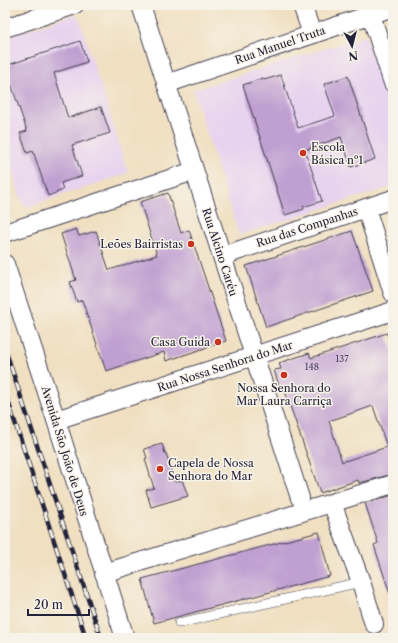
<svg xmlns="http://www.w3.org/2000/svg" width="398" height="643" font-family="'Libre Caslon Text',serif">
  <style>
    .built { fill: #e7d2ef }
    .building { fill: #c09fd1; fill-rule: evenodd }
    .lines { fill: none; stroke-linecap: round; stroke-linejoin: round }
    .lane-casing { stroke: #413e4f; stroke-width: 10 }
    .street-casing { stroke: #413e4f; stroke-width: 20 }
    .lane { stroke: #fff; stroke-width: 9 }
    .street { stroke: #fff; stroke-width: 18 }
    .rail-casing { stroke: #22223b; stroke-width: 4.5 }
    .rail { stroke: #f7f3e8; stroke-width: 3; stroke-dasharray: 9; stroke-linecap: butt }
    .poi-dot { fill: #c8321e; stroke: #f7f3e8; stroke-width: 1.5 }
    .labels { text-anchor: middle; stroke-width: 3; stroke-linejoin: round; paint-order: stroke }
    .number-label { font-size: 9px; fill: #4a4160 }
    .street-label { font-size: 11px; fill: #22223b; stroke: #f7f3e8 }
    .poi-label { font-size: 11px; fill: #22223b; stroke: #f7f3e8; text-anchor: start }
  </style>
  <rect width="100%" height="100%" fill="#f7f3e8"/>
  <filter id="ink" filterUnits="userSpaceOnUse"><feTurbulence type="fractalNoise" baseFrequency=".025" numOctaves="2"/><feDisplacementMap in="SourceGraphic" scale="8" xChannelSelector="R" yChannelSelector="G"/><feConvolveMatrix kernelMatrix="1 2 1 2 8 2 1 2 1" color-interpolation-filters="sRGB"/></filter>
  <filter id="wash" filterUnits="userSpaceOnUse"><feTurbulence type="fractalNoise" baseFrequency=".012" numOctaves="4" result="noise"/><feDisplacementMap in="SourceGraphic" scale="16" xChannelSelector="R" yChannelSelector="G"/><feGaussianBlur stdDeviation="0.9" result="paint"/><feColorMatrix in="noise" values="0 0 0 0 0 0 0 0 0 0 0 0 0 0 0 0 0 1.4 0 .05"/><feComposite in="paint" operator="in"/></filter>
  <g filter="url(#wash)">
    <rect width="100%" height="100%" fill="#f0dfc0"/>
    <!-- built -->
    <g class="built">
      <path d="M72 15H76L79 18 128 172 125 174 30 206H24L22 202 10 165 12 162V159L5 137V37Z"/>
      <path d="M366 36 393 120V186L239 235 193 90Z"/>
    </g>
    <g id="blocks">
      <!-- building -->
      <g class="building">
        <path d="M80 41 87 62 54 73 68 118 101 107 110 133 72 145 82 176 61 183 63 190 48 196 33 151 27 153 20 133 27 131 5 66Z"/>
        <path d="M281 75 298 128 335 116 324 84 348 76 375 159 351 167 341 137 305 150 322 201 303 207 304 209 285 215 243 85 263 78 264 80Z"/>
        <path d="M168 193 181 233 189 230 226 341 166 361 164 352 106 371 82 300 77 302 70 282 76 280 61 234 76 229 79 236 96 231 109 270 157 255 140 202Z"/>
        <path d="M352 231 373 291 266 327 246 266Z"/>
        <path d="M387 333 393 352V474L359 483 358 480 320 493 285 391 281 392 274 370 281 369 279 363 309 353 311 358ZM373 406 387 447 342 462 329 421Z"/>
        <path d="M162 444 165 453H166L175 482 182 480 188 496 151 507 146 490 154 488 145 459 147 458 144 449Z"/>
        <path d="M393 495V593L390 594 374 545 378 543 365 503Z"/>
        <path d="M319 532 330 576 154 623 142 579Z"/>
      </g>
    </g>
  </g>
  <g filter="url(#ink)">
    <use href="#blocks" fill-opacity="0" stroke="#413e4f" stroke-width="1"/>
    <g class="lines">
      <defs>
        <path id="lane" d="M179 623 361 582"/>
        <g id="street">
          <path d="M141 5 300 498"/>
          <path d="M302 5 312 34"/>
          <path d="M371 15 393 83"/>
          <path d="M5 28 75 5"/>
          <path d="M166 84 393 7"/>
          <path d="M366 208 393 293"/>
          <path d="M5 233 194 171"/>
          <path d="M222 256 393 199"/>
          <path d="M5 264 56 420 125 638"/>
          <path d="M56 420 393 311"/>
          <path d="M332 503 361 582 374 624"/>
          <path d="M104 573 393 484"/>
        </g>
      </defs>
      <!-- lane casing -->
      <use href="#lane" class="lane-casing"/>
      <!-- street casing -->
      <use href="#street" class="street-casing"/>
      <!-- lane -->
      <use href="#lane" class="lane"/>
      <!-- street -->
      <use href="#street" class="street"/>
      <defs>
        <g id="rail">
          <path d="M5 349 101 638"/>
          <path d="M5 392 86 638"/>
        </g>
      </defs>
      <!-- rail casing -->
      <use href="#rail" class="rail-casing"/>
      <!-- rail -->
      <use href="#rail" class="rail"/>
    </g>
  </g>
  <!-- markers -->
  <g class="poi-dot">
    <circle cx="303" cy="153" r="4"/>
    <circle cx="191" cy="244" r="4"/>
    <circle cx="218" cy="342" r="4"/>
    <circle cx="284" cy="375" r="4"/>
    <circle cx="160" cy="469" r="4"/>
  </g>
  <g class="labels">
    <!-- number labels -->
    <g class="number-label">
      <text x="342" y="362">137</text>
      <text x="312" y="370">148</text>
    </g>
    <!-- street labels -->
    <g class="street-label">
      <text transform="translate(280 45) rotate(-19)" y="4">Rua Manuel Truta</text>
      <text transform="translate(307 227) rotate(-18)" y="4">Rua das Companhas</text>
      <text transform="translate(220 252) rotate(72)" y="4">Rua Alcino Caréu</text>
      <text transform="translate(225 366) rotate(-18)" y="4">Rua Nossa Senhora do Mar</text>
      <text transform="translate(65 451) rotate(73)" y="4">Avenida São João de Deus</text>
    </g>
    <!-- poi labels -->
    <g class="poi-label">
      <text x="311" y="151">Escola<tspan x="311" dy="13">Básica nº1</tspan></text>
      <text x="183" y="248" text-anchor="end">Leões Bairristas</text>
      <text x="210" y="346" text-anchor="end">Casa Guida</text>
      <text x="284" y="392" text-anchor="middle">Nossa Senhora do<tspan x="284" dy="13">Mar Laura Carriça</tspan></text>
      <text x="168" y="467">Capela de Nossa<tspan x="168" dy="13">Senhora do Mar</tspan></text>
    </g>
  </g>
  <!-- margin -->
  <rect width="398" height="643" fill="none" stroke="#f7f3e8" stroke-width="20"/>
  <!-- north arrow -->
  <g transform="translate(352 46) rotate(173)" stroke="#f7f3e8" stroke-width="3" paint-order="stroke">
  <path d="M0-3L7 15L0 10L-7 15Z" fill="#22223b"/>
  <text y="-6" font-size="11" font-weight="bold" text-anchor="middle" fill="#22223b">N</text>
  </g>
  <!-- scale -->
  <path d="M28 609v6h61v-6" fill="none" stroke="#22223b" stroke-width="2"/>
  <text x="34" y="609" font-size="12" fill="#22223b" stroke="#f7f3e8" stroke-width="3" paint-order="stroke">20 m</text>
</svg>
